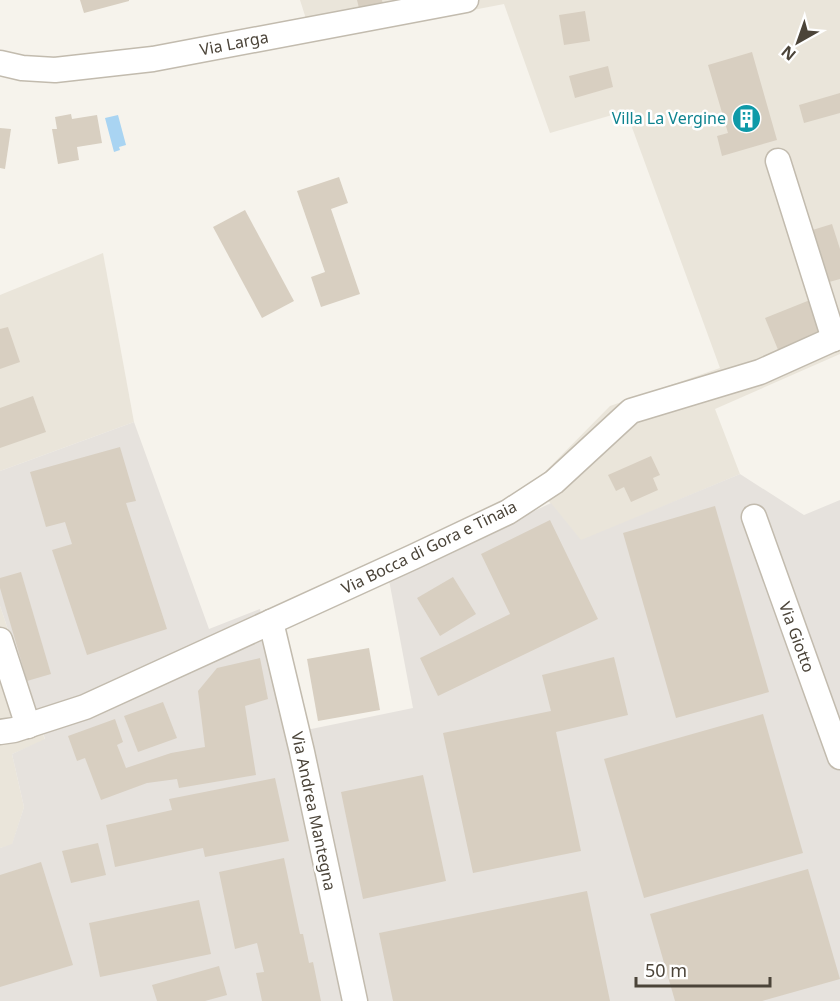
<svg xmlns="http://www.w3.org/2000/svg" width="840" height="1001" font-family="'Noto Sans',sans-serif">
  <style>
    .residential { fill: #eae5da }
    .industrial { fill: #e6e2dd }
    .water { fill: #a9d4f2 }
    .building { fill: #d8cfc1 }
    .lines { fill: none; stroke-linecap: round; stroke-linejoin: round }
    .minor-casing { stroke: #c2bbae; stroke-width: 27 }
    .minor { stroke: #fff; stroke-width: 24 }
    .labels { text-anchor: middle; stroke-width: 5; stroke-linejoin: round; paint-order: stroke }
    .street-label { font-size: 16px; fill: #4b4439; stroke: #fff }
    .culture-label { font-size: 16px; fill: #0d838f; stroke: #fff; text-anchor: end }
  </style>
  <rect width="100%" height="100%" fill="#f6f3ec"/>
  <!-- residential -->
  <g class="residential">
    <path d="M300 0H840V354L715 409 740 474 581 541 534 483 610 406 720 368 626 111 550 133 504 4 313 41Z"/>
    <path d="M103 253 134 422 0 471V295Z"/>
    <path d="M0 606 45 740 12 754 24 807 12 845 0 848Z"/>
  </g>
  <!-- industrial -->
  <path class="industrial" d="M134 422 209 629 260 609 287 734 413 708 389 580 551 503 581 540 740 474 804 515 840 500V1001H0V848L12 844 24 807 12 754 45 739 0 606V471Z"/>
  <!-- water -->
  <path class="water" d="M118 115 126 145 119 147 120 150 114 152 105 118Z"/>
  <!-- building -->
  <g class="building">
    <path d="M80 0H129V1L84 13Z"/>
    <path d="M357 0H382L383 4 359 8Z"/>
    <path d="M585 11 590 41 564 45 559 15Z"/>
    <path d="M752 52 777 140 722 156 717 136 728 133 708 65Z"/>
    <path d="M608 66 613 87 575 98 569 76Z"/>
    <path d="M840 93V113L804 123 799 105Z"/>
    <path d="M71 114 72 119 97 115 102 143 77 147 79 160 58 164 52 129H57L55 117Z"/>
    <path d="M0 128 11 129 5 169 0 168Z"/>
    <path d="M339 177 348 203 331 209 360 294 321 307 311 277 325 272 297 191Z"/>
    <path d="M245 210 294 301 262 318 213 227Z"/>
    <path d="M832 224 840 249V279L822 284 806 232Z"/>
    <path d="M810 300 826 339 781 357 765 318Z"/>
    <path d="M8 327 20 362 0 369V329Z"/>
    <path d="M33 396 46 432 0 448V408Z"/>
    <path d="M120 447 136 501 126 503 167 629 87 655 52 550 72 544 65 522 46 527 30 472Z"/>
    <path d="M651 456 660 475 653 478 658 490 631 502 624 487 616 491 608 475Z"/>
    <path d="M715 506 769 692 676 718 623 533Z"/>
    <path d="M550 520 598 619 438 696 420 658 510 614 481 554Z"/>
    <path d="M21 572 51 674 27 681 0 588V578Z"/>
    <path d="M453 577 476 614 440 636 417 598Z"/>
    <path d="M369 648 380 710 318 721 307 659Z"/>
    <path d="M614 657 628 715 556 732 581 851 473 873 443 733 551 711 542 675Z"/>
    <path d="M260 658 268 699 245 706 256 775 179 788 177 779 147 783 101 800 85 758 77 761 68 736 115 719 123 742 117 745 126 768 171 753 205 747 198 691 217 668Z"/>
    <path d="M163 702 177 738 138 752 124 716Z"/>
    <path d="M763 714 803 853 644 898 604 759Z"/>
    <path d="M423 775 446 881 363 899 341 792Z"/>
    <path d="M275 778 289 841 205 857 203 848 115 867 106 825 172 810 169 799Z"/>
    <path d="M98 843 106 875 71 883 62 851Z"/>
    <path d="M284 858 300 934H303L309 963 313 962 321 1001H262L256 973 264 972 257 943 235 949 219 872Z"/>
    <path d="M41 862 73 965 0 987V875Z"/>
    <path d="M808 869 840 979 762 1001H675L650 914Z"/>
    <path d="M587 891 610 1001H393L379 933Z"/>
    <path d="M199 900 211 954 100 977 89 923Z"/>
    <path d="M219 966 227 995 205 1001H157L152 985Z"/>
  </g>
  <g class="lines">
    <defs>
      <g id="minor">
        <path d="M0 63 22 68 55 70 153 59 466 0"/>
        <path d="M778 161 834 339"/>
        <path d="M754 517 840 757"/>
        <path d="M271 622 302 752 355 1001"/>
        <path d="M0 640 28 726"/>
        <path d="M0 732 14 730 85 707 413 557 508 512 554 482 631 411 760 372 840 336"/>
      </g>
    </defs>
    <!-- minor casing -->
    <use href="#minor" class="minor-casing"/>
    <!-- minor -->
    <use href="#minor" class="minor"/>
  </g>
  <!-- icons -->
  <defs>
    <symbol id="building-disc" viewBox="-11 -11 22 22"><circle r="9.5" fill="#0f9aa8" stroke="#fff"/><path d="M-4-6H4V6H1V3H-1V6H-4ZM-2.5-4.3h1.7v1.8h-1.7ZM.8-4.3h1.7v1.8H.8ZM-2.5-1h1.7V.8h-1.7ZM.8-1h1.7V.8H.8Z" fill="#fff"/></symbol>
  </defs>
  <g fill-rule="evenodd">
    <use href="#building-disc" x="730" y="102" width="33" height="33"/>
  </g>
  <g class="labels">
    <!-- street labels -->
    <g class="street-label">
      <text transform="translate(234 43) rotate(-11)" y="6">Via Larga</text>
      <text transform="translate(429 547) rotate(-26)" y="6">Via Bocca di Gora e Tinaia</text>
      <text transform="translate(797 637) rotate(70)" y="6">Via Giotto</text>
      <text transform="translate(314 811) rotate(78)" y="6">Via Andrea Mantegna</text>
    </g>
    <!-- culture labels -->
    <g class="culture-label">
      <text x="726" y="124">Villa La Vergine</text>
    </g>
  </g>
  <!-- north arrow -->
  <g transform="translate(798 42) rotate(220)" stroke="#ffffff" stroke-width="4.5" paint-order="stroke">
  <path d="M0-4.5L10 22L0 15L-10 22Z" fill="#4b4439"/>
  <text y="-9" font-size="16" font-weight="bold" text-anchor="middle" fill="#4b4439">N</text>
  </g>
  <!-- scale -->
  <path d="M636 977v9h134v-9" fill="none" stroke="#4b4439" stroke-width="3"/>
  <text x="645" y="977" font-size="18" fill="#4b4439" stroke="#ffffff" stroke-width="4.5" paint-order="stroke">50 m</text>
</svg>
